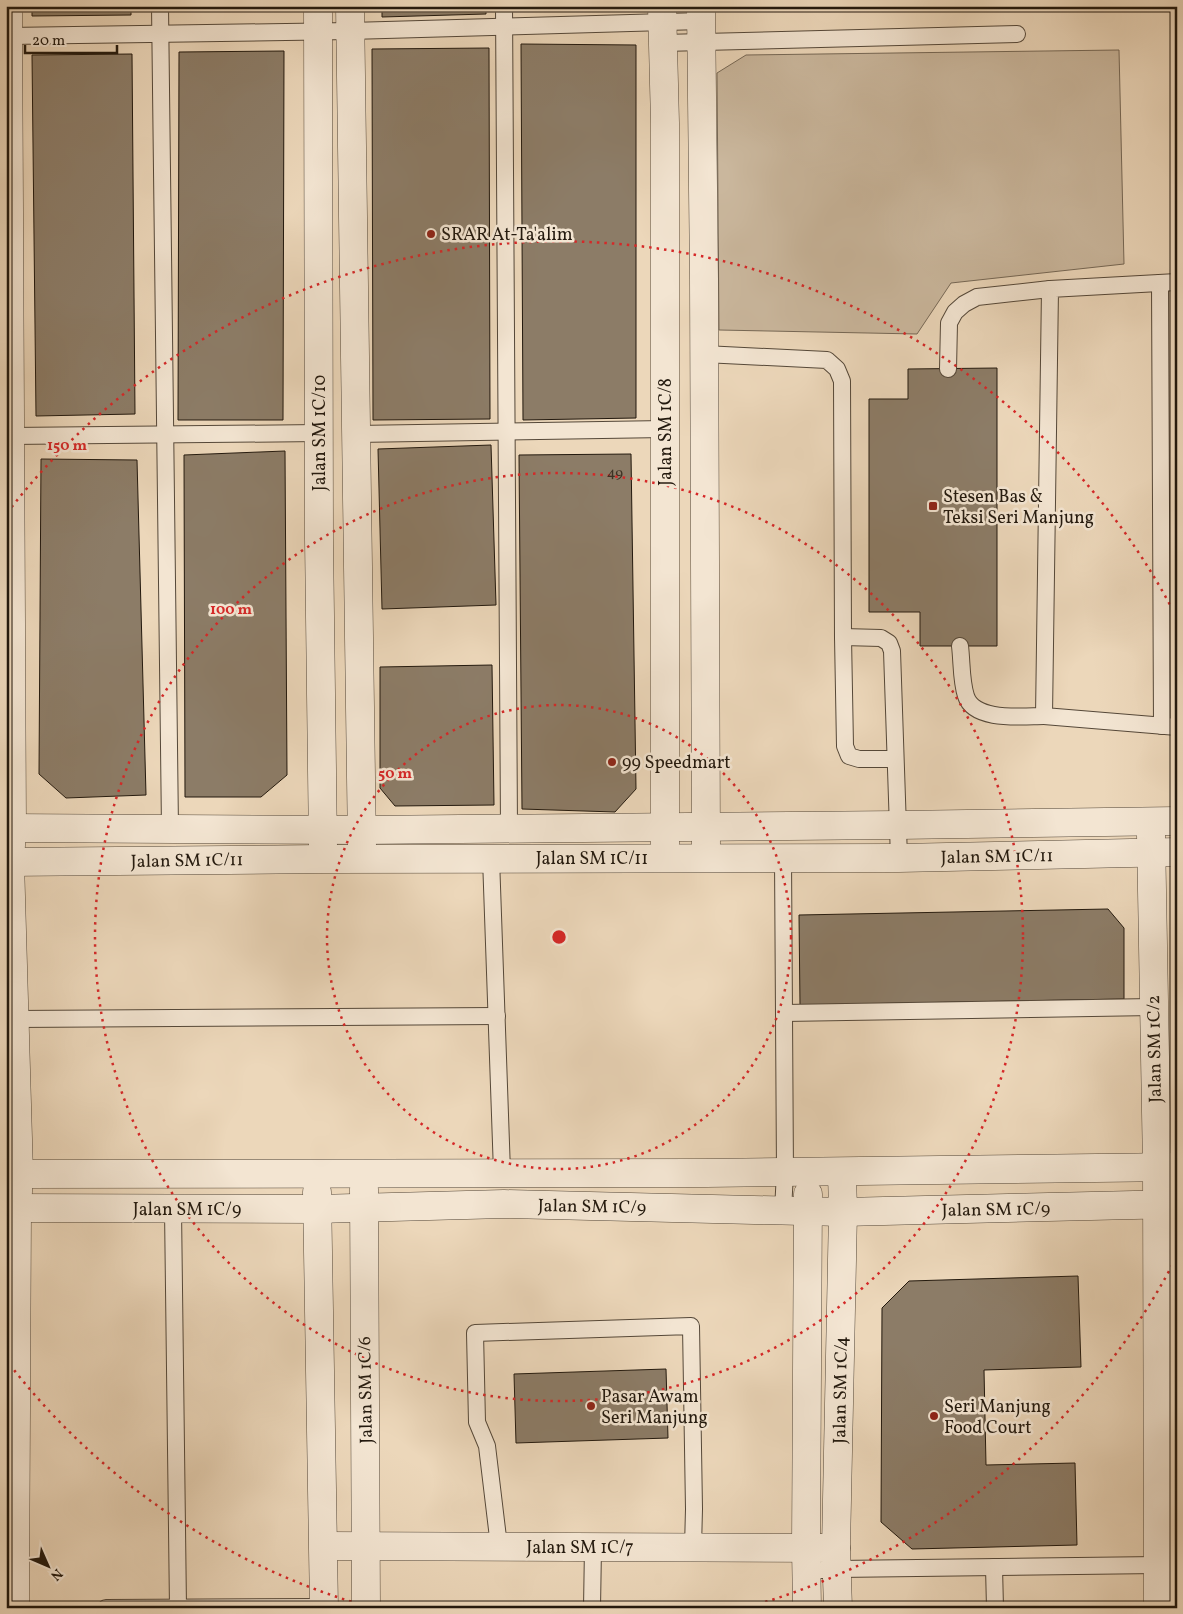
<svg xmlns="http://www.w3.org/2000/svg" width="1183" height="1614" font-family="Vollkorn,serif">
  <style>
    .green { fill: #cab79d; stroke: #766856 }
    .building { fill: #8c7c67; stroke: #23190e }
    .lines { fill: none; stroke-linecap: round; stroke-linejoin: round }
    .service-casing { stroke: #554839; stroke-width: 18 }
    .minor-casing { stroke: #554839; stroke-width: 29 }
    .service { stroke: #f3e5d2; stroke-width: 16 }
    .minor { stroke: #f3e5d2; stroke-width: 28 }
    .ring { fill: none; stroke: #d62828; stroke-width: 2.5; stroke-dasharray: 2.5 5 }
    .poi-dot { fill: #8f2418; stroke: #f3e5d2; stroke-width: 2 }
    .labels { text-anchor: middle; stroke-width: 5; stroke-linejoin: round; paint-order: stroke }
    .number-label { font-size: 15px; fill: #3d3224 }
    .poi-label { font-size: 18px; fill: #23190e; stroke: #f3e5d2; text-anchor: start }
    .street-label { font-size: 18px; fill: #23190e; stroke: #f3e5d2 }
    .centre { fill: #d62828; stroke: #f3e5d2; stroke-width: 2.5 }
    .ring-label { font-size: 15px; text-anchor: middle; font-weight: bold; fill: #d62828; stroke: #f3e5d2; stroke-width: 5; stroke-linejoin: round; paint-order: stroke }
  </style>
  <rect width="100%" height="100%" fill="#ecd7ba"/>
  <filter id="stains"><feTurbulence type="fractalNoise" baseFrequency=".004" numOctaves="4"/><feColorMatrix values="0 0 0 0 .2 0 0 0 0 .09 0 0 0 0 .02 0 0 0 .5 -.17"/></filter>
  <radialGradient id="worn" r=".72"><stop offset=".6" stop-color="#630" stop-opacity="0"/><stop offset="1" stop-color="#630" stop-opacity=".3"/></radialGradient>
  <!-- green -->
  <path class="green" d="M1119 50 1124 264 951 283 917 334 719 330 717 73 746 55Z"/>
  <!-- building -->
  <g class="building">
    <path d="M32 6H131V15L32 16Z"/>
    <path d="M187 6H281L187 8Z"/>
    <path d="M382 6H486V14L382 17Z"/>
    <path d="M522 6H635V11L522 9Z"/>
    <path d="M521 44 636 45V418L523 420Z"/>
    <path d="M489 48 490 419 373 420 372 49Z"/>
    <path d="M284 51 283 420H178L179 52Z"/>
    <path d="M132 54 135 414 36 416 32 55Z"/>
    <path d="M997 368V646H920V612H869V399H908V369Z"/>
    <path d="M491 445 496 605 382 609 378 449Z"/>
    <path d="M285 451 287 775 261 797H185L184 455Z"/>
    <path d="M631 454 636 789 615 812 522 809 519 455Z"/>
    <path d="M41 459 137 460 146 795 66 798 39 774Z"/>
    <path d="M492 665 494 805 395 806 380 788V667Z"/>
    <path d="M1108 909 1124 928V999L800 1005 799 915Z"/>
    <path d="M1078 1276 1081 1367 984 1370 986 1465 1075 1463 1077 1545 912 1549 881 1522 882 1308 909 1281Z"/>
    <path d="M666 1369 668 1438 516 1443 514 1374Z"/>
  </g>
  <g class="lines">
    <defs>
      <g id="service">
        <path d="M160 6 170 829"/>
        <path d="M504 6 509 828"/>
        <path d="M8 36 350 31 701 21"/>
        <path d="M663 43 1017 34"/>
        <path d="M1177 282 1050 289 1044 716 1177 727"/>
        <path d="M1160 283 1162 726"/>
        <path d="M704 354 827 360 837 369 842 381 843 637 845 746 849 756 859 759H895"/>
        <path d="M948 369 949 323 955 312 964 304 977 297 1050 289"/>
        <path d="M356 434 665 429"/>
        <path d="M10 436 319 433"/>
        <path d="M843 637 881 638 889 643 892 651 899 858"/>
        <path d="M960 646C962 662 961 681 966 696 974 722 1023 716 1044 716"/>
        <path d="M491 858 502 1172"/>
        <path d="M783 858 785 1173 783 1210"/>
        <path d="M784 1013 1153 1007"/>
        <path d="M14 1019 497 1016"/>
        <path d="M173 1209 178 1608"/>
        <path d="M499 1546 487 1446 477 1422 475 1333 691 1326 694 1509 693 1547"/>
        <path d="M994 1567 995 1608"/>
        <path d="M807 1571 837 1569 1158 1565"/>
        <path d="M106 1608 324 1607"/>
        <path d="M592 1608 593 1547"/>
      </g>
      <g id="minor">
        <path d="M8 6 12 828 10 862 19 1174 17 1209 15 1608"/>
        <path d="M318 6 319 539 323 847"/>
        <path d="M350 6 362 847"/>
        <path d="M662 6 665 123V844"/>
        <path d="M701 6 704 279 706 845"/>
        <path d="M6 828 362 830 898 825 1177 821"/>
        <path d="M1151 835 1157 1167 1158 1608"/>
        <path d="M6 862 323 859 899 858 1177 852"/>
        <path d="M6 1174 706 1173 1177 1167"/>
        <path d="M364 1189 366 1608"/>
        <path d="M317 1192 324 1608"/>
        <path d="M6 1208 317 1209 504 1204 843 1212 1177 1204"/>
        <path d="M324 1546 836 1548"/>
        <path d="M807 1608 806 1548 808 1194"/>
        <path d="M838 1608 836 1548 843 1212 842 1172"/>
      </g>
    </defs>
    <!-- service casing -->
    <use href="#service" class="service-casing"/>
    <!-- minor casing -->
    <use href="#minor" class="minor-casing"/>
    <!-- service -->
    <use href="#service" class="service"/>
    <!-- minor -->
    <use href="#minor" class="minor"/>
  </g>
  <!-- distance rings -->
  <g class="ring">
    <circle cx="559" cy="937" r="232"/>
    <circle cx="559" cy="937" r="464"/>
    <path d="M1176 1258A696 696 0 0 1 745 1608M373 1608A696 696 0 0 1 7 1361M7 513A696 696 0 0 1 1176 616"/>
  </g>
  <!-- markers -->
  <g class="poi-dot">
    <circle cx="431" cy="234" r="5"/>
    <rect x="928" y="501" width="10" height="10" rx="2.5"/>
    <circle cx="612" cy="762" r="5"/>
    <circle cx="591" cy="1406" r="5"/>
    <circle cx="934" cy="1416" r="5"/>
  </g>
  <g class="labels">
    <!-- number labels -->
    <g class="number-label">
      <text x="615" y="477">49</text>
    </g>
    <!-- poi labels -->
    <g class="poi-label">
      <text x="441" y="240">SRAR At-Ta'alim</text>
      <text x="943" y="502">Stesen Bas &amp;<tspan x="943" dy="21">Teksi Seri Manjung</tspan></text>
      <text x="622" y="768">99 Speedmart</text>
      <text x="601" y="1402">Pasar Awam<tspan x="601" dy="21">Seri Manjung</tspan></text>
      <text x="944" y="1412">Seri Manjung<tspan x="944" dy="21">Food Court</tspan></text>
    </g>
    <!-- street labels -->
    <g class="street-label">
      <text transform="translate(665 432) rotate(-90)" y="6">Jalan SM 1C/8</text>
      <text transform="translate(319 433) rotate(-90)" y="6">Jalan SM 1C/10</text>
      <text transform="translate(997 856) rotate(-1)" y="6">Jalan SM 1C/11</text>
      <text x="592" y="864">Jalan SM 1C/11</text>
      <text transform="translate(187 860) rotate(-1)" y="6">Jalan SM 1C/11</text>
      <text transform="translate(1154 1049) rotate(-91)" y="6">Jalan SM 1C/2</text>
      <text transform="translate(592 1206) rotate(1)" y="6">Jalan SM 1C/9</text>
      <text x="187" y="1215">Jalan SM 1C/9</text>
      <text transform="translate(996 1209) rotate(-1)" y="6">Jalan SM 1C/9</text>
      <text transform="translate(365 1390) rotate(-91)" y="6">Jalan SM 1C/6</text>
      <text transform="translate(840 1390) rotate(-89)" y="6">Jalan SM 1C/4</text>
      <text x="580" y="1553">Jalan SM 1C/7</text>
    </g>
  </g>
  <circle cx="559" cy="937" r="8" class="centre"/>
  <g class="ring-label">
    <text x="67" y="450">150 m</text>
    <text x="231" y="614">100 m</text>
    <text x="395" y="778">50 m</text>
  </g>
  <!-- margin -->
  <rect width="1183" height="1614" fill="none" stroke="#ecd7ba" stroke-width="25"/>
  <rect x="8" y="8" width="1168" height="1599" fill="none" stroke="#23190e" stroke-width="2.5"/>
  <rect x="12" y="12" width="1158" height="1589" fill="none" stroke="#23190e"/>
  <!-- north arrow -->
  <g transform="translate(48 1566) rotate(135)" stroke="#f3e5d2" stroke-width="4" paint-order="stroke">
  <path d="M0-4L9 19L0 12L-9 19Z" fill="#23190e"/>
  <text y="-8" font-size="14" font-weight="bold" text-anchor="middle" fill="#23190e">N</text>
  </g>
  <!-- scale -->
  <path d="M25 45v8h92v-8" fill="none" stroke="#23190e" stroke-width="2.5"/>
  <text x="32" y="45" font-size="15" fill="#23190e" stroke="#f3e5d2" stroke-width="4" paint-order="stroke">20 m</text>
  <rect width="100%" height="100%" filter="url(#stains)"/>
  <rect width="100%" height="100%" fill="url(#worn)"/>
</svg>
